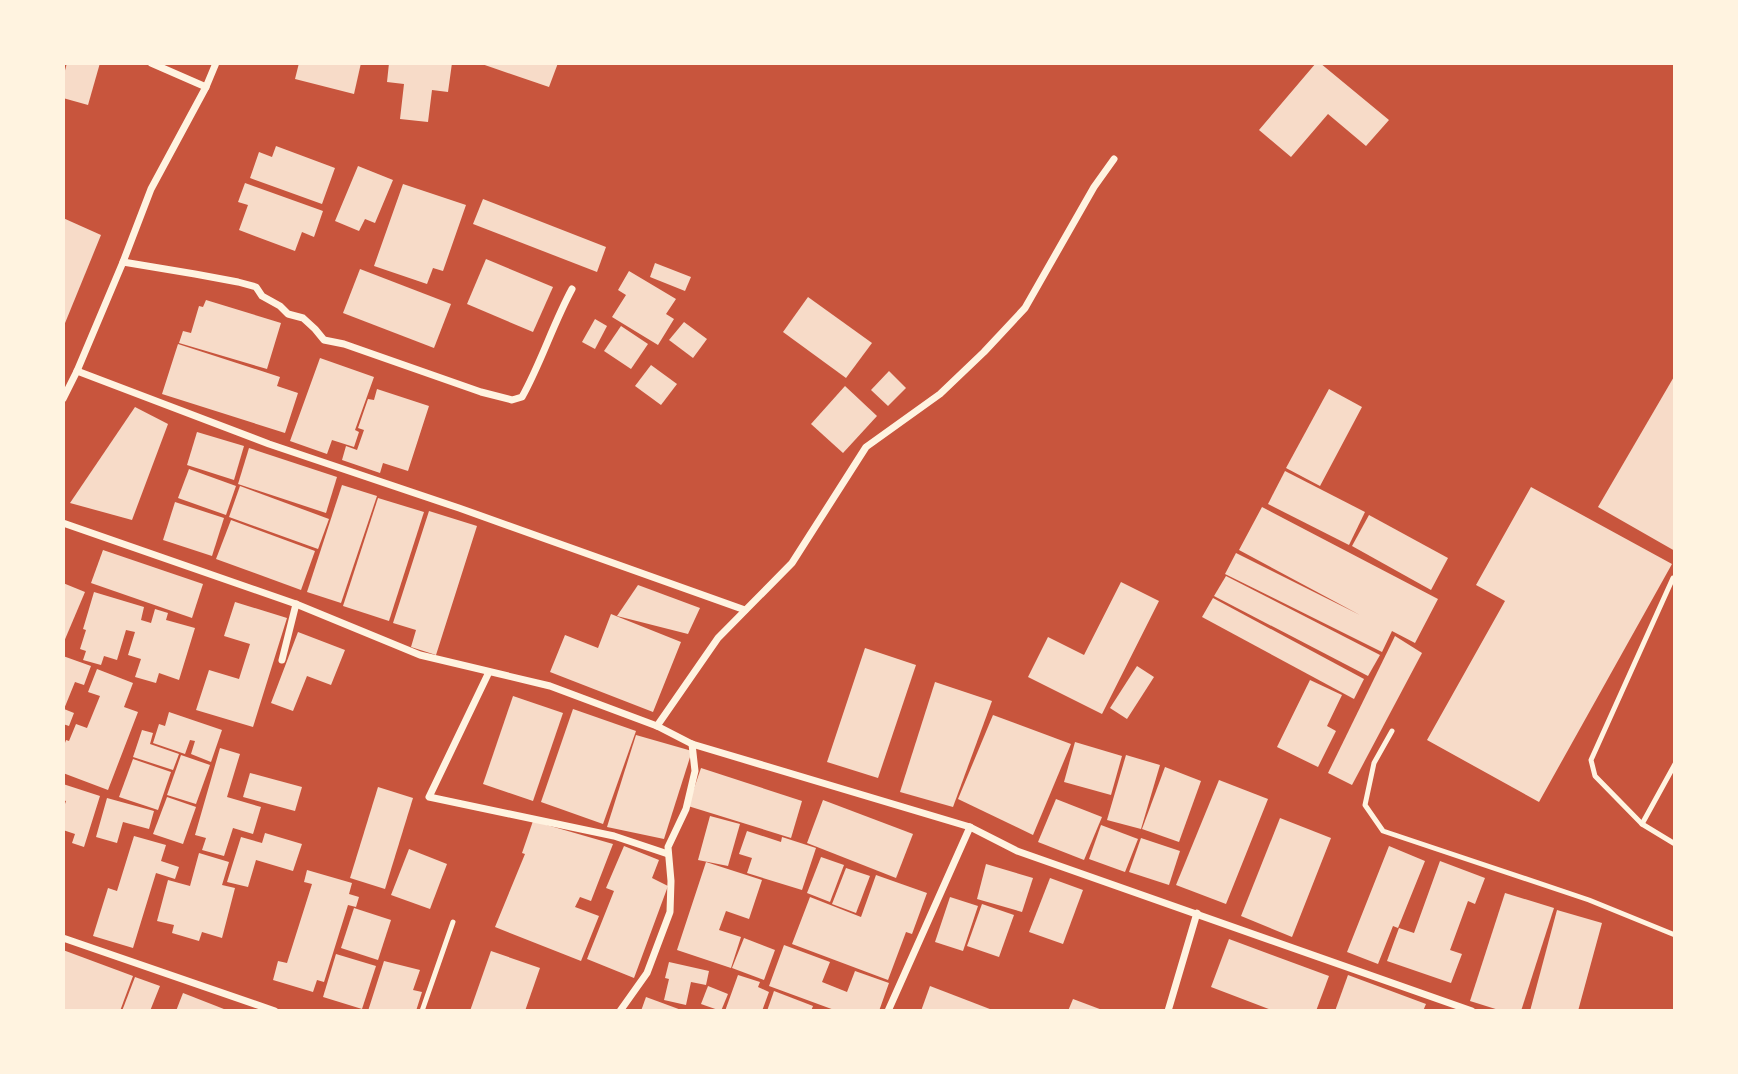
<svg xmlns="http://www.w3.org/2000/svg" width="1738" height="1074" font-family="'Libre Baskerville',serif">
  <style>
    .building { fill: #f7dbc8 }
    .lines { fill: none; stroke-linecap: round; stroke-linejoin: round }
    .service { stroke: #fff3e0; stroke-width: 5 }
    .minor { stroke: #fff3e0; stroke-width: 7 }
  </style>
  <rect width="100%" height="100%" fill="#c8553d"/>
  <!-- building -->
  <g class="building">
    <path d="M67 63H100L88 105 63 98V78Z"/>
    <path d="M299 63H361L354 94 295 79Z"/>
    <path d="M389 63H452L448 92 432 90 428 122 400 119 404 84 387 82Z"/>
    <path d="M479 63H558L549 87Z"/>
    <path d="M1316 63H1320L1389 120 1366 146 1328 114 1291 157 1259 130Z"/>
    <path d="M276 146 335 168 322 204 250 178 259 152 272 157Z"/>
    <path d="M358 166 393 180 375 223 365 219 359 231 335 221Z"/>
    <path d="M245 183 323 211 314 237 302 232 295 251 239 230 248 205 238 202Z"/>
    <path d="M403 184 466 205 443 271 433 268 427 284 374 266Z"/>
    <path d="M483 199 606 247 597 272 473 224Z"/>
    <path d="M63 218 101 235 63 328Z"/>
    <path d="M486 259 553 287 533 332 467 304Z"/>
    <path d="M655 263 691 277 685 291 650 277Z"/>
    <path d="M360 269 451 304 434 348 343 313Z"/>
    <path d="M629 271 676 299 666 314 674 319 658 345 612 317 626 295 618 290Z"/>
    <path d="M808 297 872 343 846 378 783 332Z"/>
    <path d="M206 300 281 323 267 369 179 343 183 331 191 333 199 306 203 307Z"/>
    <path d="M595 319 607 326 595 349 582 342Z"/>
    <path d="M684 322 707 339 693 358 669 340Z"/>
    <path d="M621 326 648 344 631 369 604 351Z"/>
    <path d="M178 344 280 377 277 386 298 393 285 433 162 394Z"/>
    <path d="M320 358 374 377 355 430 359 432 354 447 332 440 327 454 290 441Z"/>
    <path d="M651 365 677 384 661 405 635 386Z"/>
    <path d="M889 371 906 388 888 406 871 390Z"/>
    <path d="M1675 375V551L1598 507Z"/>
    <path d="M845 386 877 416 843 453 811 424Z"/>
    <path d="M377 389 429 406 408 471 383 463 380 473 342 460 346 446 357 450 364 430 358 428 368 399 374 400Z"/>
    <path d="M1329 389 1362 407 1320 486 1286 468Z"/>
    <path d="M135 407 168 424 132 520 70 503Z"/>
    <path d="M197 432 244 446 234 480 187 465Z"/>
    <path d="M249 448 337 477 326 513 238 484Z"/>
    <path d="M189 469 236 486 226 515 178 498Z"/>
    <path d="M1285 471 1365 512 1349 545 1268 504Z"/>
    <path d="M342 485 377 496 341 603 307 592Z"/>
    <path d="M240 486 329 519 318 549 229 517Z"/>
    <path d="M1531 487 1672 564 1539 802 1427 740 1505 601 1476 585Z"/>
    <path d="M378 498 424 512 389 621 343 606Z"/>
    <path d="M175 502 224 518 212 556 163 540Z"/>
    <path d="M1262 507 1438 599 1415 643 1392 631 1382 652 1225 574 1236 553 1360 615 1239 550Z"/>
    <path d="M429 511 477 526 436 655 411 647 416 630 393 623Z"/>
    <path d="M1369 515 1448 558 1431 590 1352 546Z"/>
    <path d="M231 520 315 551 301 590 216 559Z"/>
    <path d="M103 550 203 584 192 618 91 583Z"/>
    <path d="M1226 576 1380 655 1368 676 1214 596Z"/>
    <path d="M1121 582 1159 601 1102 714 1028 677 1048 637 1084 655Z"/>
    <path d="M63 583 85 592 63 644Z"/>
    <path d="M638 585 700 608 688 634 617 616Z"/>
    <path d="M94 592 144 607 141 620 151 623 155 609 168 613 166 620 195 628 179 680 159 673 156 683 135 677 141 659 128 655 135 632 126 630 117 660 104 656 101 665 83 660 86 651 80 649 86 630 83 629Z"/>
    <path d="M1213 598 1364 679 1354 699 1202 617Z"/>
    <path d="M235 602 287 618 253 727 196 710 209 670 239 679 250 644 224 636Z"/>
    <path d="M611 614 681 642 653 712 550 672 565 635 598 648Z"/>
    <path d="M298 632 345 650 331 685 307 676 293 711 271 703Z"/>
    <path d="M1395 636 1422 653 1352 785 1328 773Z"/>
    <path d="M865 648 916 665 878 778 827 762Z"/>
    <path d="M63 656 91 666 84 685 75 682 64 709 74 713 69 726 63 724Z"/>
    <path d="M1137 666 1154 677 1127 719 1110 708Z"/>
    <path d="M97 669 133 683 124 707 138 712 108 790 63 773V749L66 740 69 741 76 724 87 728 100 696 88 692Z"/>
    <path d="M1310 680 1342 695 1327 726 1336 731 1318 767 1277 747Z"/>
    <path d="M935 682 992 701 953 807 900 792Z"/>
    <path d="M513 696 563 713 533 801 483 784Z"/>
    <path d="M573 709 636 731 603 824 541 802Z"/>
    <path d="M169 712 222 730 211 762 191 754 195 741 190 740 185 754 153 743 159 724 165 726Z"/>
    <path d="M993 715 1071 744 1033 835 958 799Z"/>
    <path d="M142 730 153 733 150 744 179 754 173 770 133 757Z"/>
    <path d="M636 735 692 751 664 839 607 827Z"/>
    <path d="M1075 742 1122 756 1111 795 1064 782Z"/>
    <path d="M220 748 240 754 227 797 261 807 253 834 233 828 224 856 202 850 206 838 195 835Z"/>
    <path d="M181 755 210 765 196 804 167 795Z"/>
    <path d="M1126 755 1160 765 1141 829 1107 820Z"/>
    <path d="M133 759 171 772 158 810 119 797Z"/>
    <path d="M1165 767 1201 781 1179 842 1142 829Z"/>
    <path d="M701 768 802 801 791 838 688 806Z"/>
    <path d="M250 773 302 787 295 811 243 797Z"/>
    <path d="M1219 780 1268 799 1226 904 1176 885Z"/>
    <path d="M63 784 100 796 84 847 72 843 75 834 63 830V810L66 801 63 800Z"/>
    <path d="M378 787 413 798 385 889 350 878Z"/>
    <path d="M167 797 196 807 183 844 153 834Z"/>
    <path d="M107 798 154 811 149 829 123 822 117 843 96 837Z"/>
    <path d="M1056 799 1102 817 1084 860 1038 842Z"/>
    <path d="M823 800 913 834 896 878 807 843Z"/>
    <path d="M710 816 740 824 728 866 698 860Z"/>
    <path d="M1280 818 1331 838 1292 937 1241 916Z"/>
    <path d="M533 821 613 844 591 901 580 897 575 907 599 916 581 961 495 927 525 854 522 853Z"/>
    <path d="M1101 825 1138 839 1125 872 1089 859Z"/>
    <path d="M747 831 781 842 782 837 816 848 802 890 747 873 752 858 739 854Z"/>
    <path d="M265 833 302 844 293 871 256 860 248 887 227 882 241 837 262 843Z"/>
    <path d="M134 836 166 845 161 861 179 867 175 879 156 873 133 948 93 936 108 888 117 891Z"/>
    <path d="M1141 838 1180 851 1169 885 1129 872Z"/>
    <path d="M624 846 659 860 652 878 668 886 634 978 587 959 614 891 606 888Z"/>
    <path d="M1389 846 1425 861 1398 928 1393 926 1378 964 1347 952Z"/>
    <path d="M409 849 447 864 430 909 391 895Z"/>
    <path d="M199 853 229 862 222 885 235 888 222 938 202 932 199 941 172 933 174 925 157 921 168 880 190 886Z"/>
    <path d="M821 857 844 865 830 902 807 893Z"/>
    <path d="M1440 861 1485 878 1475 904 1468 901 1450 950 1462 954 1451 983 1387 961 1399 928 1414 933Z"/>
    <path d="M706 862 762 880 749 919 726 911 719 930 741 937 731 968 677 950Z"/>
    <path d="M986 864 1033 878 1022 912 977 899Z"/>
    <path d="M846 868 870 876 856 913 832 904Z"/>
    <path d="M307 870 352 883 349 894 359 897 356 907 348 905 324 982 317 980 313 992 273 980 278 961 287 963 312 884 304 882Z"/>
    <path d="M876 875 927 893 912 934 906 932 888 980 792 944 810 897 861 917Z"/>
    <path d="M1050 878 1083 890 1063 944 1029 932Z"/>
    <path d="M1505 893 1554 908 1521 1011H1502L1470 1001Z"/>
    <path d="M950 897 978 906 963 951 935 942Z"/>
    <path d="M982 904 1014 915 999 957 967 946Z"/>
    <path d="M354 908 391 920 378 960 341 948Z"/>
    <path d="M1557 910 1602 923 1578 1011H1530Z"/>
    <path d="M744 938 775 950 764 980 732 968Z"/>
    <path d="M1229 939 1329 976 1316 1011H1274L1211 987Z"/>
    <path d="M784 945 830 962 822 982 847 992 855 971 889 983 879 1011H837L769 986Z"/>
    <path d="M63 950 133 976 120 1011H63Z"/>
    <path d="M491 951 540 968 525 1011H470Z"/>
    <path d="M336 954 376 966 362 1009 323 997Z"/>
    <path d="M384 961 420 970 413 990 422 992 416 1011H368Z"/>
    <path d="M669 962 709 971 706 985 691 982 686 1005 664 1000 669 979 665 978Z"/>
    <path d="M738 975 760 982 758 987 769 992 762 1011H725Z"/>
    <path d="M1348 975 1426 1004 1423 1011H1335Z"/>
    <path d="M135 977 160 986 150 1011H122Z"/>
    <path d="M708 986 728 994 721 1011 701 1004Z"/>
    <path d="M930 986 995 1011H921Z"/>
    <path d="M774 991 813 1006 811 1011H767Z"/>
    <path d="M183 993 229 1011H176Z"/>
    <path d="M646 997 684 1011H641Z"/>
    <path d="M1073 999 1105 1011H1068Z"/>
  </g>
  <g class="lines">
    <!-- service -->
    <g class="service">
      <path d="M1675 578H1673L1591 760 1595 776 1642 824 1675 844"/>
      <path d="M1392 731 1374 763 1365 805 1383 831 1589 900 1675 935"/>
      <path d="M1642 824 1675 764"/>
      <path d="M422 1011 453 922"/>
    </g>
    <!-- minor -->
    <g class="minor">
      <path d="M151 63 206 87"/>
      <path d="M123 262 195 274 238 282 256 287 262 296 280 306 288 314 303 318 315 329 324 340 344 344 481 392 512 400 522 397C541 363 553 324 572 289"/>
      <path d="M77 371 269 444 459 508 745 610"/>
      <path d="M63 399 77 371 123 262 151 189 206 87 216 63"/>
      <path d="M63 523 296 604 420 655 550 686 657 726 692 744 970 827 1017 851 1472 1011"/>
      <path d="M282 660 296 604"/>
      <path d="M489 672 429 797 614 836 668 854"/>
      <path d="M657 726 718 638 792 563 866 447 940 394 984 352 1025 308 1094 187 1114 159"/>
      <path d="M63 938 275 1011"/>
      <path d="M620 1011 647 973 670 912 671 881 668 847 686 809 695 771 692 744"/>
      <path d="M888 1011 970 827"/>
      <path d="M1168 1011 1197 913"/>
    </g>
  </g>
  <!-- border -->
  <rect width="1738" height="1074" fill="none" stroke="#fff3e0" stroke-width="130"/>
</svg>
